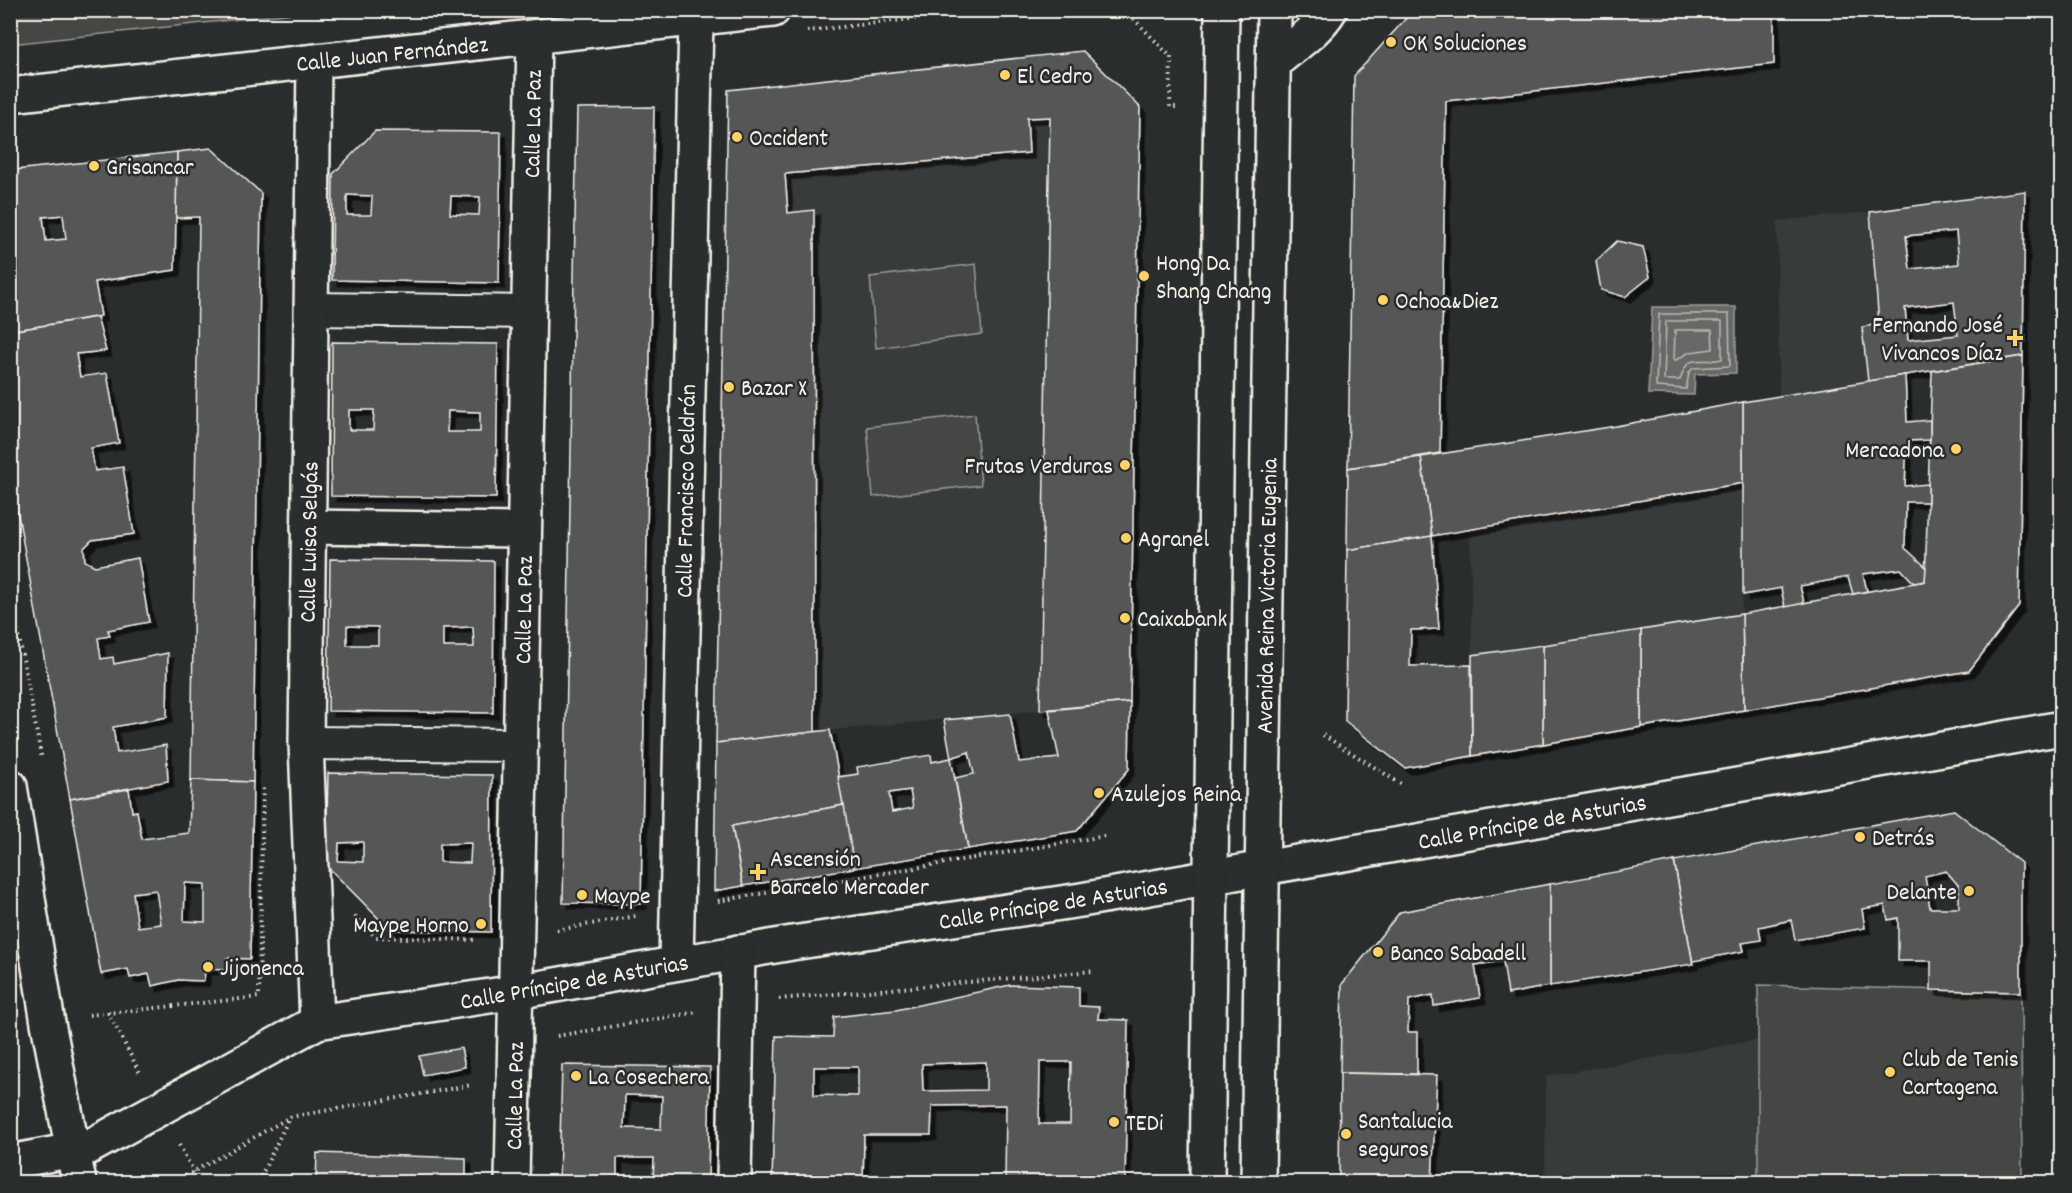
<svg xmlns="http://www.w3.org/2000/svg" width="2072" height="1193" font-family="Dekko,sans-serif">
  <style>
    .built { fill: #373a3a }
    .green { fill: #444645; stroke: #9c9c96; stroke-width: 1.5 }
    .water { fill: #676866; stroke: #9f9f9a; stroke-width: 1.5 }
    .lines { fill: none; stroke-linecap: round; stroke-linejoin: round }
    .shore { stroke: #bcbab4; stroke-width: 1.5 }
    .building { fill: #555756; stroke: #f4f1e8; stroke-width: 1.5; fill-rule: evenodd; filter: url(#shadow) }
    .pedestrian-casing { stroke: #f4f1e8; stroke-width: 36 }
    .minor-casing { stroke: #f4f1e8; stroke-width: 38 }
    .secondary-casing { stroke: #f4f1e8; stroke-width: 38 }
    .path { stroke: #f4f1e8; stroke-width: 4; stroke-dasharray: 1.5 4.5; stroke-linecap: butt }
    .pedestrian { stroke: #2a2d2e; stroke-width: 32 }
    .minor { stroke: #2a2d2e; stroke-width: 33 }
    .secondary { stroke: #2a2d2e; stroke-width: 33 }
    .poi-dot { fill: #ffd166; stroke: #2a2d2e; stroke-width: 2 }
    .labels { text-anchor: middle; stroke-width: 5; stroke-linejoin: round; paint-order: stroke }
    .poi-label { font-size: 24px; fill: #f4f1e8; stroke: #2a2d2e; text-anchor: start }
    .street-label { font-size: 24px; fill: #f4f1e8; stroke: #2a2d2e }
  </style>
  <defs>
    <filter id="shadow"><feDropShadow dx="5.5" dy="5.5" stdDeviation="0" flood-color="#0009"/></filter>
  </defs>
  <rect width="100%" height="100%" fill="#2a2d2e"/>
  <filter id="ink" filterUnits="userSpaceOnUse"><feTurbulence type="fractalNoise" baseFrequency=".0167" numOctaves="2"/><feDisplacementMap in="SourceGraphic" scale="12" xChannelSelector="R" yChannelSelector="G"/><feConvolveMatrix kernelMatrix="1 2 1 2 8 2 1 2 1" color-interpolation-filters="sRGB"/></filter>
  <g filter="url(#ink)">
    <!-- built -->
    <g class="built">
      <path d="M1050 117 1040 710 815 732 814 210 788 213 785 174 1029 153 1027 118Z"/>
      <path d="M1870 212 1879 324 1862 327 1868 381 1779 397 1777 221Z"/>
      <path d="M1743 483 1742 614 1472 655 1470 530Z"/>
      <path d="M1757 1040 1758 1182H1545L1546 1076Z"/>
    </g>
    <!-- green -->
    <g class="green">
      <path d="M11 10H313V11L11 44Z"/>
      <path d="M976 264 982 334 876 348 870 277Z"/>
      <path d="M975 414 981 485 873 497 867 427Z"/>
      <path d="M1758 985 2021 992 2022 1182H1758Z"/>
    </g>
    <!-- water -->
    <path class="water" d="M1652 307H1736V373L1695 374 1694 395 1648 394Z"/>
    <g class="lines">
      <!-- shore -->
      <g class="shore">
        <path d="M1659 314H1729L1730 366 1693 368 1689 373 1686 389 1656 387Z"/>
        <path d="M1666 321H1722V359C1699 365 1689 350 1680 380H1664Z"/>
        <path d="M1675 330H1712L1713 349 1690 352 1674 361Z"/>
      </g>
    </g>
    <!-- building -->
    <g class="building">
      <path d="M1445 10H1774V64L1446 101 1440 453 1348 468 1354 76 1409 15Z"/>
      <path d="M1083 51 1140 107 1130 702 1040 710 1050 117 1027 118 1029 153 785 174 788 213 814 210 815 732 716 743 728 90Z"/>
      <path d="M654 107 641 904 563 903 577 108Z"/>
      <path d="M375 131 501 132 499 283 332 280 333 174ZM347 195 372 196 371 215H347ZM451 196 480 197 479 215 450 214Z"/>
      <path d="M211 148 261 193 253 782 191 780 199 217 176 218 177 152Z"/>
      <path d="M177 152 175 270 95 282 101 316 10 331V176L15 170ZM63 215 66 239 46 241 43 217Z"/>
      <path d="M2025 191 2023 356 1868 381 1862 327 1879 324 1870 212ZM1956 231 1959 264 1910 269 1906 236ZM1954 302 1958 335 1908 340 1905 308Z"/>
      <path d="M1617 241 1643 247 1650 277 1625 297 1601 290 1596 261Z"/>
      <path d="M97 317 106 351 76 354 80 377 107 373 119 443 91 448 95 471 123 467 134 534 92 540 84 548 85 561 95 566 138 558 149 622 108 630 110 636 98 638 101 659 113 657 114 664 168 653 167 717 113 727 117 753 166 745 168 781 70 799 10 471V331Z"/>
      <path d="M332 342 498 344 496 498 331 496ZM349 410H374L373 430H349ZM448 411 480 412V432H447Z"/>
      <path d="M2023 356 2019 606 1969 671 1744 710 1742 614 1925 581 1932 371Z"/>
      <path d="M1905 375 1907 422 1930 420V440L1907 441 1905 486 1928 484V502H1906L1905 548 1926 567 1925 581 1914 583 1901 569 1863 574 1867 591 1853 594 1848 577 1800 586 1804 603 1785 607 1781 588 1743 595V402Z"/>
      <path d="M1743 402V483L1432 536 1421 457 1616 426Z"/>
      <path d="M1421 457 1432 536 1347 550 1348 468Z"/>
      <path d="M1432 536 1439 629 1411 630 1410 666 1471 665 1472 756 1405 768 1345 721 1347 550Z"/>
      <path d="M330 559 494 561 493 713 328 711ZM347 626 378 627V645H347ZM473 627 474 647H443V628Z"/>
      <path d="M1742 614 1744 710 1641 727V630Z"/>
      <path d="M1641 630V727L1543 744V645Z"/>
      <path d="M1543 645V744L1472 756V655Z"/>
      <path d="M1130 702 1129 769 1077 831 968 849 955 778 974 774 969 752 951 758 944 720 1010 714 1019 762 1059 758 1049 710Z"/>
      <path d="M830 730 844 805 732 826 743 886 714 891 716 743Z"/>
      <path d="M931 755 932 762 951 758 968 849 854 868 838 777 858 774 857 767ZM910 790 913 808 892 812 889 793Z"/>
      <path d="M328 773 492 775 491 932 390 930 326 865ZM363 842V862L338 861 339 843ZM471 843 470 863 440 862V844Z"/>
      <path d="M191 780 253 782 250 959 227 958 226 970 205 969 204 981 178 980 152 986 149 974 130 978 128 969 101 974 70 799 129 789 132 812 137 811 142 839 189 833ZM185 883 205 884V922L184 921ZM156 890 161 924 138 927 133 893Z"/>
      <path d="M844 805 854 868 743 886 732 826Z"/>
      <path d="M1954 810 2021 863V992L1931 990V961H1898V918L1888 920 1885 905 1862 909 1865 928 1795 940 1791 920 1759 927 1761 940 1742 943 1744 951 1693 961V964L1674 861ZM1946 871 1959 886V908H1930L1925 876Z"/>
      <path d="M1674 861 1693 964 1550 986V884Z"/>
      <path d="M1550 884V986L1508 994 1503 961 1475 965 1480 998 1434 1006 1433 995 1409 1000 1408 1032H1417V1074L1340 1073 1342 984 1400 912Z"/>
      <path d="M1010 985 1079 987V1006L1099 1007 1098 1019 1128 1020 1125 1182H1005L1006 1105 932 1106 931 1135H864L863 1182H772L776 1036 833 1037 834 1017 896 1010ZM986 1062V1090L923 1091 922 1064ZM1040 1062H1071L1070 1124H1039ZM814 1067H858V1096L814 1095Z"/>
      <path d="M461 1048 465 1067 423 1075 419 1056Z"/>
      <path d="M562 1065 710 1067 708 1182H653L654 1158H617V1182H559ZM625 1095 662 1096 661 1129 624 1128Z"/>
      <path d="M1340 1073 1437 1075 1432 1182H1339Z"/>
      <path d="M317 1153 466 1158V1182H316Z"/>
    </g>
    <g class="lines">
      <defs>
        <g id="pedestrian">
          <path d="M311 309 528 312"/>
          <path d="M306 743 520 745"/>
        </g>
        <g id="minor">
          <path d="M314 62 306 743 317 1022"/>
          <path d="M308 527 524 530"/>
          <path d="M10 786 48 1023 79 1182"/>
          <path d="M676 963 696 19"/>
          <path d="M10 1162 89 1147 317 1022 516 992 792 943 1081 900 2062 728"/>
          <path d="M512 1182 534 37"/>
          <path d="M734 1182 738 952"/>
        </g>
        <g id="secondary">
          <path d="M1273 64C1292 46 1316 33 1330 10"/>
          <path d="M10 95 773 10"/>
          <path d="M1207 1182 1222 10"/>
          <path d="M1258 1182 1274 10"/>
        </g>
      </defs>
      <!-- pedestrian casing -->
      <use href="#pedestrian" class="pedestrian-casing"/>
      <!-- minor casing -->
      <use href="#minor" class="minor-casing"/>
      <!-- secondary casing -->
      <use href="#secondary" class="secondary-casing"/>
      <!-- path -->
      <g class="path">
        <path d="M306 10V11"/>
        <path d="M1125 10 1171 57 1170 107H1180"/>
        <path d="M807 31 989 10"/>
        <path d="M10 589 42 760"/>
        <path d="M1323 735 1401 784"/>
        <path d="M718 901 1105 836"/>
        <path d="M355 916 376 937 477 940"/>
        <path d="M557 930 636 916"/>
        <path d="M779 999 1093 971"/>
        <path d="M108 1012 140 1073"/>
        <path d="M89 1015 259 997 263 785"/>
        <path d="M557 1036 697 1012"/>
        <path d="M179 1145 194 1172"/>
        <path d="M175 1182 290 1117 472 1085"/>
        <path d="M260 1182V1178L289 1118"/>
      </g>
      <!-- pedestrian -->
      <use href="#pedestrian" class="pedestrian"/>
      <!-- minor -->
      <use href="#minor" class="minor"/>
      <!-- secondary -->
      <use href="#secondary" class="secondary"/>
    </g>
  </g>
  <!-- markers -->
  <g class="poi-dot">
    <circle cx="1391" cy="42" r="6"/>
    <circle cx="1005" cy="75" r="6"/>
    <circle cx="737" cy="137" r="6"/>
    <circle cx="94" cy="166" r="6"/>
    <circle cx="1144" cy="276" r="6"/>
    <circle cx="1383" cy="300" r="6"/>
    <path d="M2012 329h6v6h6v6h-6v6h-6v-6h-6v-6h6z"/>
    <circle cx="729" cy="387" r="6"/>
    <circle cx="1956" cy="449" r="6"/>
    <circle cx="1125" cy="465" r="6"/>
    <circle cx="1126" cy="538" r="6"/>
    <circle cx="1125" cy="618" r="6"/>
    <circle cx="1099" cy="793" r="6"/>
    <circle cx="1860" cy="837" r="6"/>
    <path d="M755 863h6v6h6v6h-6v6h-6v-6h-6v-6h6z"/>
    <circle cx="1969" cy="891" r="6"/>
    <circle cx="582" cy="895" r="6"/>
    <circle cx="481" cy="924" r="6"/>
    <circle cx="1378" cy="952" r="6"/>
    <circle cx="208" cy="967" r="6"/>
    <circle cx="1890" cy="1072" r="6"/>
    <circle cx="576" cy="1076" r="6"/>
    <circle cx="1114" cy="1122" r="6"/>
    <circle cx="1346" cy="1134" r="6"/>
  </g>
  <g class="labels">
    <!-- poi labels -->
    <g class="poi-label">
      <text x="1403" y="50">OK Soluciones</text>
      <text x="1017" y="83">El Cedro</text>
      <text x="749" y="145">Occident</text>
      <text x="106" y="174">Grisancar</text>
      <text x="1156" y="270">Hong Da<tspan x="1156" dy="28">Shang Chang</tspan></text>
      <text x="1395" y="308">Ochoa&amp;Diez</text>
      <text x="2003" y="332" text-anchor="end">Fernando José<tspan x="2003" dy="28">Vivancos Díaz</tspan></text>
      <text x="741" y="395">Bazar X</text>
      <text x="1944" y="457" text-anchor="end">Mercadona</text>
      <text x="1113" y="473" text-anchor="end">Frutas Verduras</text>
      <text x="1138" y="546">Agranel</text>
      <text x="1137" y="626">Caixabank</text>
      <text x="1111" y="801">Azulejos Reina</text>
      <text x="1872" y="845">Detrás</text>
      <text x="770" y="866">Ascensión<tspan x="770" dy="28">Barcelo Mercader</tspan></text>
      <text x="1957" y="899" text-anchor="end">Delante</text>
      <text x="594" y="903">Maype</text>
      <text x="469" y="932" text-anchor="end">Maype Horno</text>
      <text x="1390" y="960">Banco Sabadell</text>
      <text x="220" y="975">Jijonenca</text>
      <text x="1902" y="1066">Club de Tenis<tspan x="1902" dy="28">Cartagena</tspan></text>
      <text x="588" y="1084">La Cosechera</text>
      <text x="1358" y="1128">Santalucia<tspan x="1358" dy="28">seguros</tspan></text>
      <text x="1126" y="1130">TEDi</text>
    </g>
    <!-- street labels -->
    <g class="street-label">
      <text transform="translate(392 53) rotate(-6)" y="8">Calle Juan Fernández</text>
      <text transform="translate(532 124) rotate(-89)" y="8">Calle La Paz</text>
      <text transform="translate(685 491) rotate(-89)" y="8">Calle Francisco Celdrán</text>
      <text transform="translate(308 542) rotate(-89)" y="8">Calle Luisa Selgás</text>
      <text transform="translate(1266 596) rotate(-89)" y="8">Avenida Reina Victoria Eugenia</text>
      <text transform="translate(523 610) rotate(-89)" y="8">Calle La Paz</text>
      <text transform="translate(1532 821) rotate(-10)" y="8">Calle Príncipe de Asturias</text>
      <text transform="translate(1053 903) rotate(-9)" y="8">Calle Príncipe de Asturias</text>
      <text transform="translate(574 981) rotate(-10)" y="8">Calle Príncipe de Asturias</text>
      <text transform="translate(514 1096) rotate(-89)" y="8">Calle La Paz</text>
    </g>
  </g>
  <!-- margin -->
  <rect width="2072" height="1193" fill="none" stroke="#2a2d2e" stroke-width="36"/>
  <rect x="18" y="18" width="2036" height="1157" fill="none" stroke="#f4f1e8" stroke-width="2" filter="url(#ink)"/>
</svg>
